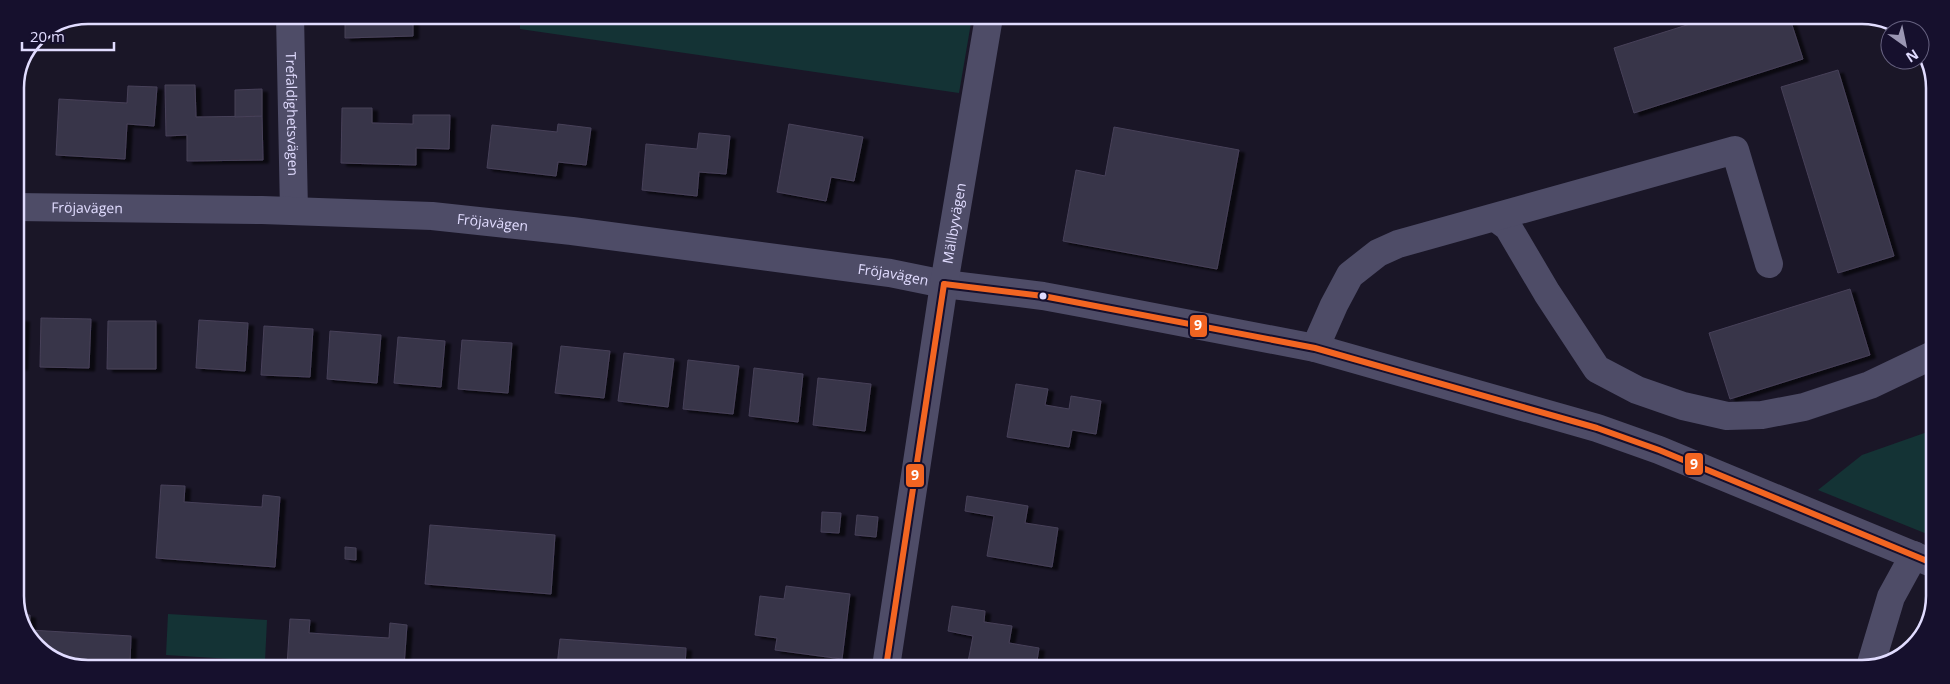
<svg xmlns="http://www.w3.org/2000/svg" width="1950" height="684" font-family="'Open Sans',sans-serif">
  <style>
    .green { fill: #143335 }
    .building { fill: #393548; stroke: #474159; filter: url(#shadow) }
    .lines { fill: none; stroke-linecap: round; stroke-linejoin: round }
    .minor { stroke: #4e4c67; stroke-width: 28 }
    .bus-1-casing { stroke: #16102d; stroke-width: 10 }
    .bus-1 { stroke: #f26522; stroke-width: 6 }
    .bus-dot { fill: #e1dcff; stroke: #16102d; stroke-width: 2 }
    .labels { text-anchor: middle; stroke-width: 4; stroke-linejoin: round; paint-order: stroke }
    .street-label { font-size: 14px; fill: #e1dcff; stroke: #16102d }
    .rim { fill: none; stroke: #e1dcff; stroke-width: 2.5 }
    .line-badge { stroke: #16102d; stroke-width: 2 }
    .badge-label { font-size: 14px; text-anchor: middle; font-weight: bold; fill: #fff }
  </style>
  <defs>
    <filter id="shadow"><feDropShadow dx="5.5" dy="3" stdDeviation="1" flood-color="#0009"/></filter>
  </defs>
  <rect width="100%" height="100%" fill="#1a1627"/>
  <!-- green -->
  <g class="green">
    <path d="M520 16 972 17 959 93 520 29Z"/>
    <path d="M1933 430 1932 536 1818 490 1862 455Z"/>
    <path d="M168 614 267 620 265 661 166 655Z"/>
  </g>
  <!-- building -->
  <g class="building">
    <path d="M345 16H413V36L345 38Z"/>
    <path d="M1709 18 1790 19 1803 59 1634 113 1614 48Z"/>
    <path d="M1838 70 1894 256 1838 273 1781 87Z"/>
    <path d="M165 85H195L196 117 262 116 263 160 187 161V135L166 136Z"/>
    <path d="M128 86 157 87 154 126 127 124 125 159 56 155 59 99 127 103Z"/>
    <path d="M262 89V116L235 117V90Z"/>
    <path d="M342 108H372V123L413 124V115H450L449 149 416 148V165L341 163Z"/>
    <path d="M558 124 591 128 586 165 558 162 556 176 487 168 492 125 557 132Z"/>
    <path d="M789 124 863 137 854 181 831 177 826 201 777 192Z"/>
    <path d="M1114 127 1239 150 1217 269 1063 241 1076 170 1105 176Z"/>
    <path d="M699 133 730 136 726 174 699 172 697 196 642 190 646 144 697 149Z"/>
    <path d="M1850 289 1870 355 1730 399 1709 333Z"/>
    <path d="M15 318 24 319 22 367H15Z"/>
    <path d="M41 318 91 319 89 368 40 367Z"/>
    <path d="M199 320 248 323 245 371 196 368Z"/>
    <path d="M108 321H156V369H107Z"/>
    <path d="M264 326 313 329 310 377 261 375Z"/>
    <path d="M330 331 381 335 377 383 327 379Z"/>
    <path d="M398 337 445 341 441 387 394 383Z"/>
    <path d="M462 340 512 343 508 393 458 389Z"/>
    <path d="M561 346 610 351 604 398 555 393Z"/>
    <path d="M624 353 674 359 668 407 618 401Z"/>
    <path d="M688 360 739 366 733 414 683 409Z"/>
    <path d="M754 368 803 374 798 422 749 416Z"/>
    <path d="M818 378 871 384 865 431 813 425Z"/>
    <path d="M1016 384 1048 389 1045 405 1069 409 1071 396 1101 401 1096 434 1072 430 1069 447 1007 437Z"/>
    <path d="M161 485 185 486 184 502 262 507 263 495 280 497 275 567 156 558Z"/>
    <path d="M967 496 1028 506 1025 523 1058 528 1052 567 987 556 994 516 965 511Z"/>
    <path d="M822 512 841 513 839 533 821 532Z"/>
    <path d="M857 515 878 517 876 537 855 535Z"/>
    <path d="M430 525 555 535 551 594 425 584Z"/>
    <path d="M345 547 356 548V560L345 559Z"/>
    <path d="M786 586 850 594 842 659 775 650 777 638 755 635 760 596 784 599Z"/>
    <path d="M952 606 985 611 984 622 1012 626 1009 643 1039 648 1036 667H967L973 636 948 631Z"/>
    <path d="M20 614 30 615V630L131 636 130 665H64L30 641Z"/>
    <path d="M290 619 310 620 309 633 389 638 390 623 407 625 404 666H287Z"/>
    <path d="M560 639 686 648 685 667 557 666Z"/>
  </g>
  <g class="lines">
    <!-- minor -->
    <g class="minor">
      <path id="s1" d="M290 15 294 211"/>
      <path id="s2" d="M15 207 262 210 432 216 572 231 890 273 944 284 1043 296 1086 304 1315 348 1597 428 1659 450 1932 563"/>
      <path d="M1496 218 1508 227 1547 293 1597 369 1637 390 1683 406 1727 416 1762 415 1804 407 1870 385 1933 355"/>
      <path d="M1315 348 1334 305 1350 275 1378 253 1398 244 1735 150 1769 264"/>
      <path id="s3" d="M886 667 944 284 989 17"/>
      <path d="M1870 667 1891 597 1914 555"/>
    </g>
    <defs>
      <g id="bus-1">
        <path d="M944 284 1043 296 1315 348 1597 428 1659 450 1932 563"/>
        <path d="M886 667 944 284"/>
      </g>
    </defs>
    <!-- bus-1 casing -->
    <use href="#bus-1" class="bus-1-casing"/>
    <!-- bus-1 -->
    <use href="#bus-1" class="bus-1"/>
  </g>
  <!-- markers -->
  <circle class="bus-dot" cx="1043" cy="296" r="4.5"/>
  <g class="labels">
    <!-- street labels -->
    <g class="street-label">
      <text dy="5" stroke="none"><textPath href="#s1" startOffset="99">Trefaldighetsvägen</textPath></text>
      <text dy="5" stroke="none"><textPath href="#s2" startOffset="72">Fröjavägen</textPath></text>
      <text dy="5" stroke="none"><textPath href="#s2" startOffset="478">Fröjavägen</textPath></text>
      <text dy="5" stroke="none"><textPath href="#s3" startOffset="449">Mällbyvägen</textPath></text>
      <text dy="5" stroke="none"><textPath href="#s2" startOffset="882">Fröjavägen</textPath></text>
    </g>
  </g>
  <!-- crop -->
  <path d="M0 0H1950V684H0ZM88 24H1862A64 64 0 0 1 1926 88V596A64 64 0 0 1 1862 660H88A64 64 0 0 1 24 596V88A64 64 0 0 1 88 24Z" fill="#16102d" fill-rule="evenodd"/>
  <path class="rim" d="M88 24H1862A64 64 0 0 1 1926 88V596A64 64 0 0 1 1862 660H88A64 64 0 0 1 24 596V88A64 64 0 0 1 88 24Z"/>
  <g class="line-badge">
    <rect x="1189" y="314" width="19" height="24" rx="5" fill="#f26522"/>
    <rect x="1684" y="452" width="20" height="24" rx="5" fill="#f26522"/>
    <rect x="905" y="463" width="20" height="25" rx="5" fill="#f26522"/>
  </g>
  <g class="badge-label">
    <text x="1198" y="330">9</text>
    <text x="1694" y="469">9</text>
    <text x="915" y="480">9</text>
  </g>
  <!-- north arrow -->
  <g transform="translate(1905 45) rotate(147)"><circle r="24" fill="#16102d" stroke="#676281"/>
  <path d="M0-4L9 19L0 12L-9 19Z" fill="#9b97b3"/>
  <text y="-8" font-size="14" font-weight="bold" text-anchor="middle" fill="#e1dcff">N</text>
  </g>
  <!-- scale -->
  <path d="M22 42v8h92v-8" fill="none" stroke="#e1dcff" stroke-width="2.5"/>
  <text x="30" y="42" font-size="15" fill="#e1dcff" stroke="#16102d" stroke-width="4" paint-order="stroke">20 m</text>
</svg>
